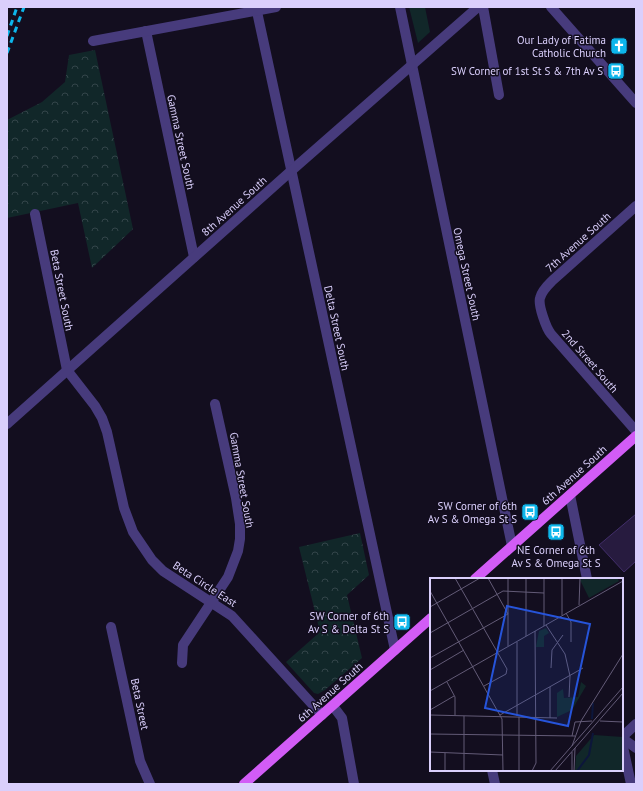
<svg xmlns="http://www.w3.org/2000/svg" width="643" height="791" font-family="'PT Sans',sans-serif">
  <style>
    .grass { fill: #112729 }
    .forest { fill: url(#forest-crowns) }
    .building { fill: #271b3f; stroke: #422e6a }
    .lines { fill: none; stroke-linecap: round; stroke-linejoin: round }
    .minor { stroke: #473b7c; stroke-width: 10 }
    .major { stroke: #d25cf6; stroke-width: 10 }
    .rail { stroke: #0db6eb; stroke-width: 3; stroke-dasharray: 6 5; stroke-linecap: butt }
    .labels { text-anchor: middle; stroke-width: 3; stroke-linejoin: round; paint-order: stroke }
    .poi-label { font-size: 11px; fill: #dacffc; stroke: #130e1f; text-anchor: end }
    .street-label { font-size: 11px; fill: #dacffc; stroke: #130e1f }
    .inset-river { fill: none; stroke: #0c163b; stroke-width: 2 }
    .inset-road { fill: none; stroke: #635b77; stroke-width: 1 }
    .view { fill: #2654da; fill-opacity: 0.15; stroke: #2654da; stroke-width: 2 }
    .inset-edge { fill: none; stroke: #dacffc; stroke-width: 2 }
  </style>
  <defs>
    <pattern id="forest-crowns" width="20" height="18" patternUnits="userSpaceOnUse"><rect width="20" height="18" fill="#112729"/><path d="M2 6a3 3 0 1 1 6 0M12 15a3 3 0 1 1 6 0" fill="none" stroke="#334549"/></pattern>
  </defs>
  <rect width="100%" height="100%" fill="#130e1f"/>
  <!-- grass -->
  <path class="grass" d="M409 7H425L430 32 418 43Z"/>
  <!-- forest -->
  <g class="forest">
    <path d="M95 50 133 229 92 268 78 203 7 218V120L42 102 65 82 69 55Z"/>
    <path d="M360 533 369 575 347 595 362 658 325 690 318 694 314 693 286 662 320 632 299 547Z"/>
  </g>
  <!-- building -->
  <path class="building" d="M636 514V561L624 572 599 545Z"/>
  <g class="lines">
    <!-- minor -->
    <g class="minor">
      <path d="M256 7 395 650"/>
      <path d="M400 7 512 546"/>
      <path d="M483 7 499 95"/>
      <path d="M551 7 636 103"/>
      <path d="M146 31 194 257"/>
      <path d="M93 41 276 7"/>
      <path d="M636 206 553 280C548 285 542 290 540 298 538 305 546 328 551 334L636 431"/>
      <path d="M35 214 67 370 95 406 102 418 107 432 124 508 133 532 152 560 163 571 232 616 322 715"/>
      <path d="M7 424 291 171 478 7"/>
      <path d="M570 495 587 579"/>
      <path d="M111 627 140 761 150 784"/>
      <path d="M182 663 183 645 228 577 238 551 240 539V524L236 498 215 404"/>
      <path d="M333 706 342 718 354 784"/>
      <path d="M622 737 636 724"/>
      <path d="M622 738 636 748"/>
      <path d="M622 742 631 784"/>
      <path d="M492 770 495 784"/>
    </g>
    <!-- major -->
    <g class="major">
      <path d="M475 579 636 436"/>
      <path d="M244 784 431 618"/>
    </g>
    <!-- rail -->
    <g class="rail">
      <path d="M7 36 17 7"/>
      <path d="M7 53 24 7"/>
    </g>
  </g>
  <!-- icons -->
  <defs>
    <symbol id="church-square" viewBox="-11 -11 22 22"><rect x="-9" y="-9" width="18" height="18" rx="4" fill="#0db6eb" stroke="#130e1f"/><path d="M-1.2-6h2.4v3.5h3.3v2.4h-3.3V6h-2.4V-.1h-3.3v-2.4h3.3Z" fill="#fff"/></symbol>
    <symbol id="bus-square" viewBox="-11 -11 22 22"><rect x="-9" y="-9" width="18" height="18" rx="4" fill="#0db6eb" stroke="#130e1f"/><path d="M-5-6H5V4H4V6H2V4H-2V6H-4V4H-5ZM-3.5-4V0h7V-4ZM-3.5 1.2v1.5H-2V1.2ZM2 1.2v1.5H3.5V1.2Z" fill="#fff"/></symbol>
  </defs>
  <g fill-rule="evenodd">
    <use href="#church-square" x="609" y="36" width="20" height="20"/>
    <use href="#bus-square" x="606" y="61" width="20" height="20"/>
    <use href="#bus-square" x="520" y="502" width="20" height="20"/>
    <use href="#bus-square" x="546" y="522" width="20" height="20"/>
    <use href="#bus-square" x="392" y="612" width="20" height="20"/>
  </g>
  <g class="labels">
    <!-- poi labels -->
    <g class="poi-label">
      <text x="606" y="44">Our Lady of Fatima<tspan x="606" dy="13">Catholic Church</tspan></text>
      <text x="603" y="75">SW Corner of 1st St S &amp; 7th Av S</text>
      <text x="517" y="510">SW Corner of 6th<tspan x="517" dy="13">Av S &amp; Omega St S</tspan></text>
      <text x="556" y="554" text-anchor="middle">NE Corner of 6th<tspan x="556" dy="13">Av S &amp; Omega St S</tspan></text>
      <text x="389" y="620">SW Corner of 6th<tspan x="389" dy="13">Av S &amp; Delta St S</tspan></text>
    </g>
    <!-- street labels -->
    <g class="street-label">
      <text transform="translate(181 142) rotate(78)" y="4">Gamma Street South</text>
      <text transform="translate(234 206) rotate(-42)" y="4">8th Avenue South</text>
      <text transform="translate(578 242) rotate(-42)" y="4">7th Avenue South</text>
      <text transform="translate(467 274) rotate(78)" y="4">Omega Street South</text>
      <text transform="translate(62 290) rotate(79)" y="4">Beta Street South</text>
      <text transform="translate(337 328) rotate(78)" y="4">Delta Street South</text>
      <text transform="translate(590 361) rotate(49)" y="4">2nd Street South</text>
      <text transform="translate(574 475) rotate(-42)" y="4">6th Avenue South</text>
      <text transform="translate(242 480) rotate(80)" y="4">Gamma Street South</text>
      <text transform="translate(205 584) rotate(33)" y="4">Beta Circle East</text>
      <text transform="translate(330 692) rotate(-42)" y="4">6th Avenue South</text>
      <text transform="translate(140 704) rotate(78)" y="4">Beta Street</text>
    </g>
  </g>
  <!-- overview -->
  <g transform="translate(430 578)">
    <rect width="193" height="193" fill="#130e1f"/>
    <path d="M116 50 119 55 114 58V69H106L109 53ZM151 104 156 108 142 132 127 139V115L133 111 134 120 148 119Z" fill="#112729"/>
    <path d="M154 0H187L189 3 159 20 150 2ZM164 157 193 159V193H145L146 178Z" fill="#112729"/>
    <path class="inset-river" d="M162 141 163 125M147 193 159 177 163 155"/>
    <path class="inset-road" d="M25 0 77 91 76 96 54 108M78 0V68M96 0V58M114 0V48M0 13 72 141 73 193M149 27 150 0M0 29 50 0M136 35 141 44V64M132 37V0M116 47 135 76 140 98 139 119M0 55 73 13 114 15M0 80 78 36 58 0M121 90 122 72 133 57M0 92 34 72M17 104 25 119V137M120 109V140M0 113 193 3M0 132 24 118M0 137 127 140M70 137 153 90M34 138V193M87 138V64M89 139V193M170 143 193 144M0 156 145 158M142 158 145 144 162 143M142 168 151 143 193 76M0 174 73 177M15 175V193M102 193 106 185 105 53M120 193 193 109M125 193 193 115M142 193V174M144 193 145 170"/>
    <path class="view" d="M77 28 160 46 138 148 55 130Z"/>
    <rect width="193" height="193" class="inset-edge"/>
  </g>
  <!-- border -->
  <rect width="643" height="791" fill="none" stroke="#dacffc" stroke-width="16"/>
</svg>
